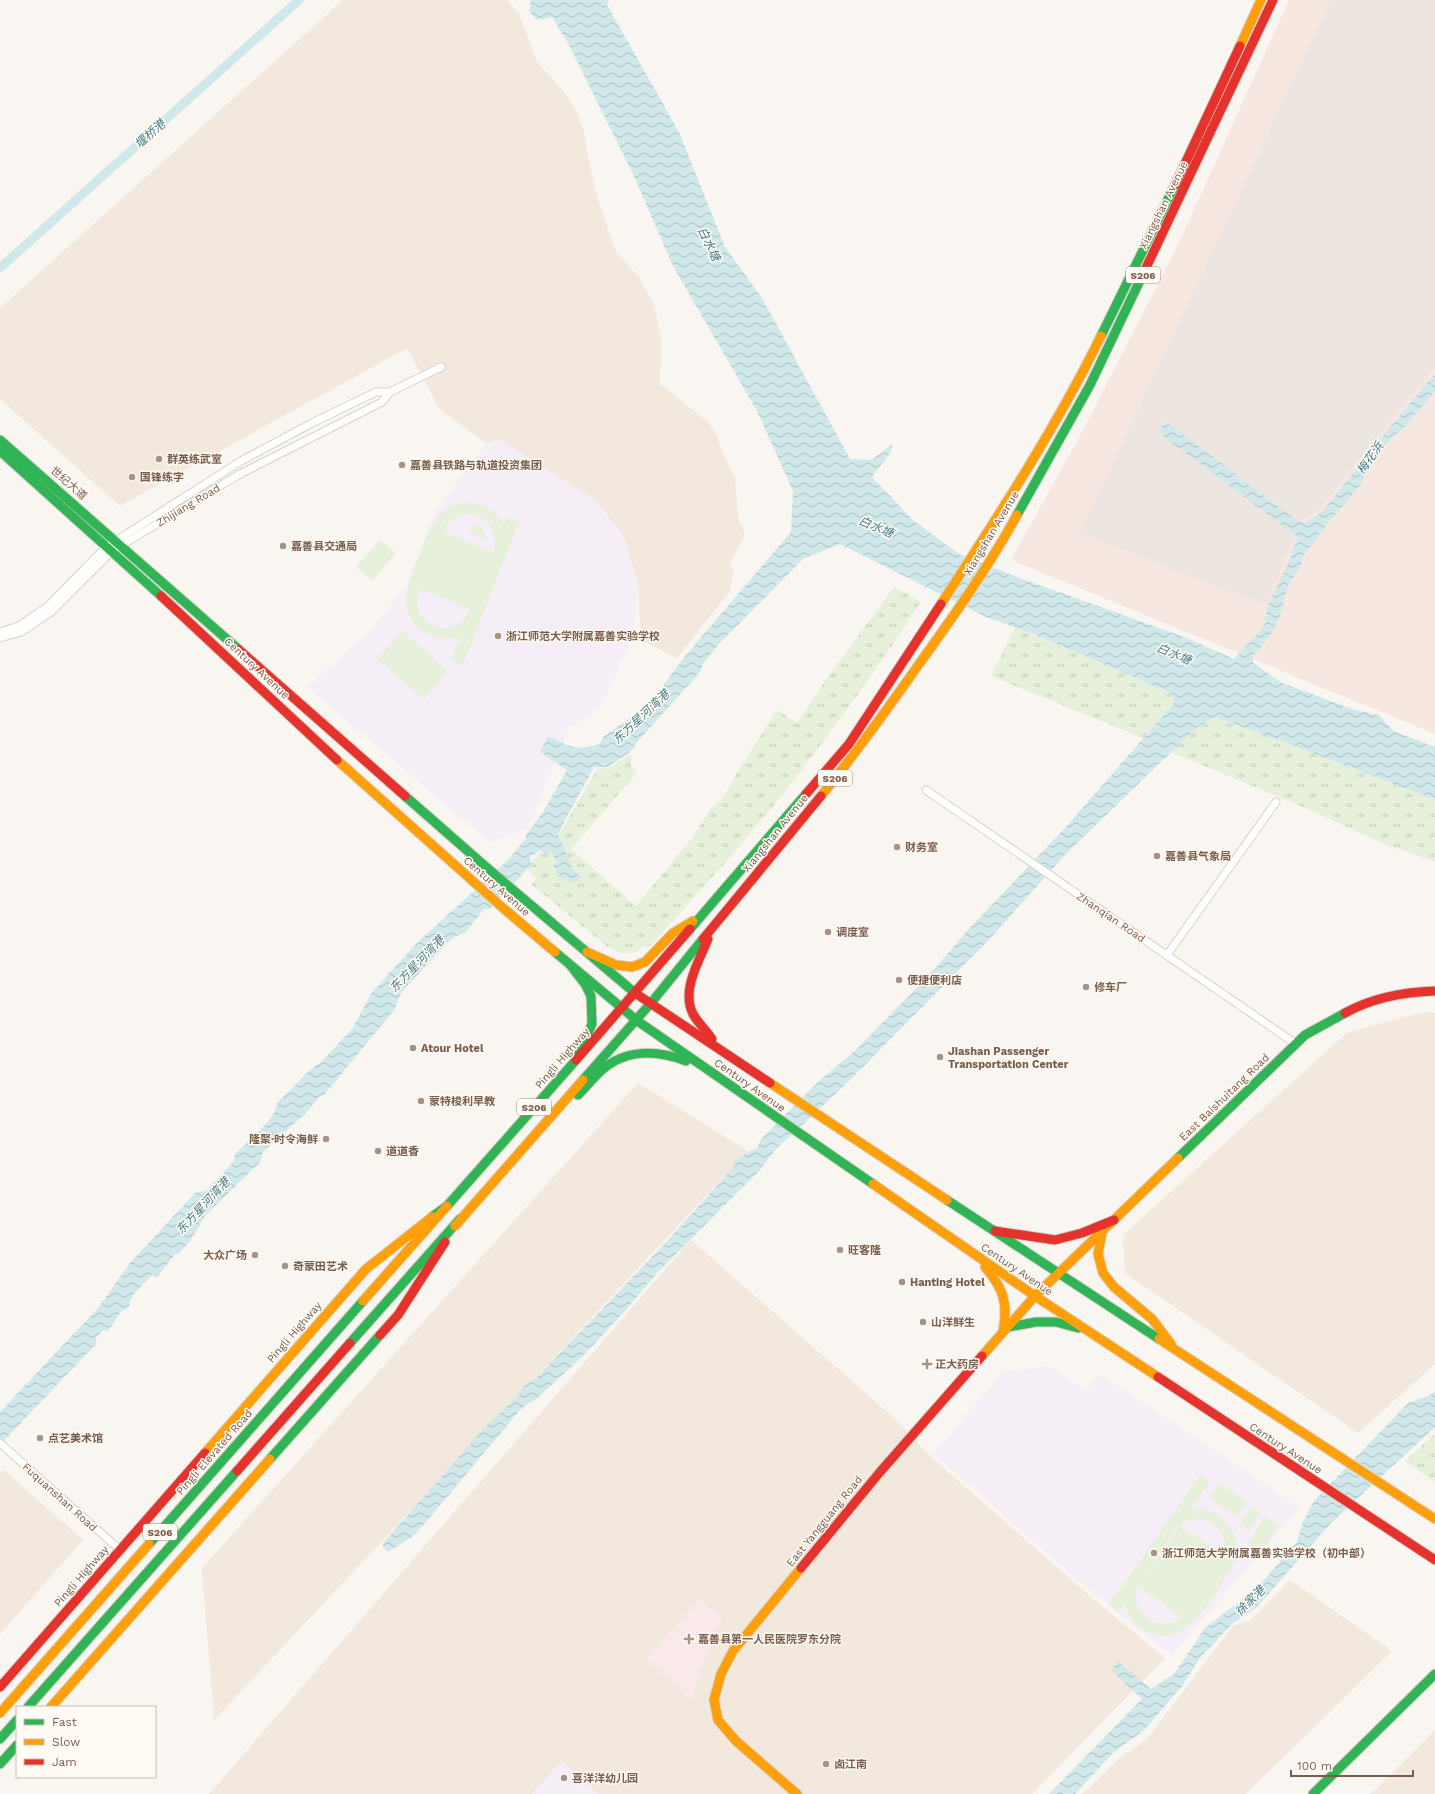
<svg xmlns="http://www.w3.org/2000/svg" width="1435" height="1794" font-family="'Work Sans','Noto Sans SC',sans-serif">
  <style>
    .residential { fill: #f2e8de }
    .commercial { fill: #f6e8e1 }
    .industrial { fill: #ede5e0 }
    .education { fill: #f6eef6 }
    .medical { fill: #fae9e9 }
    .park { fill: url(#park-tufts) }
    .garden { fill: #e7f0db; fill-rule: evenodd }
    .water { fill: url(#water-waves) }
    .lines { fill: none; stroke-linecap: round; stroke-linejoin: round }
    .canal { stroke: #d0e8ea; stroke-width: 9 }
    .street-casing { stroke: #d7d1cb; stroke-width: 9 }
    .fast-casing { stroke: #d9d2cb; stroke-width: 11 }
    .slow-casing { stroke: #d9d2cb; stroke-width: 11 }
    .jam-casing { stroke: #d9d2cb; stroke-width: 11 }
    .street { stroke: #fefefd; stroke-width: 7 }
    .fast { stroke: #30b455; stroke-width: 9 }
    .slow { stroke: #ff9f0a; stroke-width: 9 }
    .jam { stroke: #e5322d; stroke-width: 9 }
    .poi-dot { fill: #a69286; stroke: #fffaf3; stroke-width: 1.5 }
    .labels { text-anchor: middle; stroke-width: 3; stroke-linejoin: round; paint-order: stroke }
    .shield { fill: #fffaf3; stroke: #a28b7f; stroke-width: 1 }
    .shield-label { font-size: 10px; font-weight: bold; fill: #7a5c4d }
    .street-label { font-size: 11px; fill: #7a5c4d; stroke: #fffaf3 }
    .poi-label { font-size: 11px; font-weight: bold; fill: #7a5c4d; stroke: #fffaf3; text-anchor: start }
    .water-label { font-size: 12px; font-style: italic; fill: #437c86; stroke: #fffaf3 }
  </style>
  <defs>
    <pattern id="park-tufts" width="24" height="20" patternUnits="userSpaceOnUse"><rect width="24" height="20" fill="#e7f0db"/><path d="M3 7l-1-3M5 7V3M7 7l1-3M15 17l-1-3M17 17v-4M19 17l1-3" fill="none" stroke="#c0c6b4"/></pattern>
    <pattern id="water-waves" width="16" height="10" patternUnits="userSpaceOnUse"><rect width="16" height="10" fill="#d0e8ea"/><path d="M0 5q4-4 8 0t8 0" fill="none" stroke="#aebfc0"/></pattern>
  </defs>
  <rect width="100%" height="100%" fill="#f9f5f0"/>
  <!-- residential -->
  <g class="residential">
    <path d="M343 0H506L519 13 536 60 564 92 576 110 585 135 587 151 596 194 616 252 639 277 654 305 661 337 660 384 708 422 716 434 723 454 735 477 738 519 745 533 741 543 730 562 733 573 730 591 677 658 641 640 638 584 624 537 595 500 500 440 487 443 440 410 407 348 120 506 0 399V308Z"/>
    <path d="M1424 1012 1435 1013V1364L1358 1433 1125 1273 1123 1235 1348 1032Z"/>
    <path d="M638 1083 748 1151 214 1720 202 1568Z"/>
    <path d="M691 1240 892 1416 930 1456 1090 1596 1165 1658 1032 1794H598L562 1761 532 1794H209Z"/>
    <path d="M4 1470 83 1540 0 1634V1474Z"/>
    <path d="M1290 1580 1392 1651 1246 1794H1083L1119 1758 1146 1740 1233 1626 1252 1619Z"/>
    <path d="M1435 1730V1794H1371Z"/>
  </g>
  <!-- commercial -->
  <path class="commercial" d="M1289 0H1435V734L1011 560 1081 434 1179 243Z"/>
  <!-- industrial -->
  <path class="industrial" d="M1331 0H1435V369L1431 371 1319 509 1300 521 1266 605 1080 533Z"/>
  <!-- education -->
  <g class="education">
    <path d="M500 440 595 500 624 537 638 584 631 643 599 710 569 727 528 829 490 842 307 687 372 629 407 585 436 510 487 443Z"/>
    <path d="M1049 1366 1086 1391 1100 1374 1300 1508 1172 1655 1098 1598 934 1454 1002 1372Z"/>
    <path d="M562 1761 598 1794H532Z"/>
  </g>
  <!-- medical -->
  <path class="medical" d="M700 1598 722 1618 690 1699 646 1659Z"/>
  <!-- park -->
  <g class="park">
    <path d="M894 587 921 602C874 674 823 744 770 810 731 858 689 903 648 948L643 946C634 957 621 954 609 948L531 884 536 879 526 868 560 833 597 769 609 768 631 754V766L637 773 571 849 636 906 692 838 712 807 720 800 730 787 739 769 777 710 797 723 828 677Z"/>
    <path d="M1015 627 1173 694 1174 703 1143 738 991 676Z"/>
    <path d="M1214 717 1276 739 1435 800V862L1387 845 1296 804 1171 752 1193 730Z"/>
    <path d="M1435 1434V1482L1405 1461Z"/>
  </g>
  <!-- garden -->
  <g class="garden">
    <path d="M462 503C480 501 494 509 504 524L507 517 519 522 463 665 451 660 460 637C434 643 406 629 406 599 406 585 430 524 440 514 446 508 454 505 462 503ZM467 514C487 514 500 533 493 552L443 532C447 522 455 515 467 514ZM421 589 469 609C458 647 402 622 421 589Z"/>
    <path d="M478 522 490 542 468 531Z"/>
    <path d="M380 540 396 553 372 581 356 567Z"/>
    <path d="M402 631 448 671 424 699 377 659Z"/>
    <path d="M1200 1475 1210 1482 1191 1508C1224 1507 1249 1538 1231 1569 1212 1596 1187 1651 1146 1632 1135 1627 1128 1616 1124 1604L1118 1612 1109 1605ZM1193 1519C1214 1516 1231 1536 1224 1556L1180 1526 1138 1586 1182 1617C1159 1635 1129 1614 1137 1587L1176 1528 1184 1522Z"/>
    <path d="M1219 1483 1247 1502 1237 1517 1209 1498Z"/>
    <path d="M1252 1506 1261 1512 1249 1530 1240 1524Z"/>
    <path d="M1265 1516 1279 1525 1261 1553 1247 1544Z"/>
  </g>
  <!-- water -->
  <g class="water">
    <path d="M531 0H609L607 5 679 132 725 247 762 298 850 459 871 460 893 444 890 453 872 477 914 521 959 554 1017 577 1187 638 1234 659 1262 629 1266 622 1263 617 1267 616 1266 609 1290 559 1298 537 1168 440 1161 434 1160 428 1165 422 1174 427 1297 521 1305 523 1323 511 1385 433 1435 374V391L1403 429 1395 435 1382 448 1358 488 1328 523 1303 556 1302 563 1288 586 1279 619 1271 634 1253 656V663L1282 683 1355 710 1379 715 1393 731 1435 747V800L1276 739 1214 717 1196 728 1065 855 986 943 845 1085 775 1150 760 1170 658 1272 622 1314 583 1356 534 1401 529 1403 520 1410 420 1529 413 1536 388 1552 383 1547V1543L485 1427 519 1395 524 1386 536 1378 670 1238 735 1165 733 1162 752 1150 757 1149 761 1139 820 1080 855 1051 929 975 969 929 1066 827 1174 703 1173 694 1033 634 986 617 840 544 803 559 718 645 702 665 701 671 638 741 630 752 608 767H594C582 790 569 811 558 835L565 849 571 867 581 877 576 883 560 878 554 866 557 861 551 852 545 854 541 850 530 857 531 865 490 909H484L465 933 454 937 445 945 401 993 395 1009 324 1095 320 1096 306 1113 263 1152 260 1162 204 1217 190 1241 178 1254 176 1253 157 1277 152 1275 134 1294 129 1303 130 1305 126 1310H122L108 1331 103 1330 96 1338V1344L0 1445V1412L98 1308 130 1263 195 1193 207 1190 234 1161 235 1154 267 1123 274 1113 278 1102 309 1071 322 1061 353 1028 372 992 419 941 509 859 526 838V835L543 812 567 770 540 752 548 736C569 747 577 751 600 744L603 737 641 710 656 695 686 655 791 532 793 491 757 411 673 266 634 176 568 43 552 17 537 20 529 11Z"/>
    <path d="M1435 1392V1427L1331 1523 1257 1607 1232 1624 1200 1658 1182 1686 1144 1730 1113 1753 1075 1794H1049L1142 1699 1111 1670 1118 1661 1151 1689 1175 1673 1205 1628 1240 1601 1265 1579 1297 1542 1303 1522 1314 1501 1408 1403 1428 1396Z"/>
  </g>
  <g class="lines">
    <!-- canal -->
    <path class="canal" d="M0 268 299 0"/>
    <defs>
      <g id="street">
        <path d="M111 544 241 461 312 423 376 392H390"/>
        <path d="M0 632 19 626 47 607 107 546"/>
        <path d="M0 638 21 632 51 612 112 551 240 474 382 402 390 392 441 367"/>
        <path d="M926 790 1296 1044"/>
        <path d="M1167 955 1276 802"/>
        <path d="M0 1443 120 1550"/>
      </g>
      <g id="fast">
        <path d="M1101 336 1175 185"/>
        <path d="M0 440 238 649"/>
        <path d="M0 451 161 596"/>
        <path d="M1017 515 1090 385 1144 272"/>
        <path d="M405 796 486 867 635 993"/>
        <path d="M690 929 806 794"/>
        <path d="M555 952 622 1008"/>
        <path d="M571 966 585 984 591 996 592 1024 578 1054"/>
        <path d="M622 1008 636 1020 873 1184"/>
        <path d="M583 1080 651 1003 703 939"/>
        <path d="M578 1095C586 1087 593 1078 602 1070 626 1049 657 1050 686 1061"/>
        <path d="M1178 1158 1305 1035 1345 1013"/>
        <path d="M947 1200 1159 1339"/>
        <path d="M432 1217 447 1206 576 1060"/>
        <path d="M1008 1327 1036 1322H1056L1078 1328"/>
        <path d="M350 1343 460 1219"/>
        <path d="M270 1459 380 1335"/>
        <path d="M149 1544 363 1301"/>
        <path d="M28 1707 237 1471"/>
        <path d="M0 1739 17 1720"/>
        <path d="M0 1764 17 1745"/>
        <path d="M1313 1794 1435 1674"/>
      </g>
      <g id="slow">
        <path d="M1240 46 1261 0"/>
        <path d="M941 604C997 518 1056 428 1101 336"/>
        <path d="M337 760 503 908 555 952"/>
        <path d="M821 796C855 754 886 711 917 667 953 617 988 568 1017 515"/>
        <path d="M587 952 616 965 632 967 645 962 673 933 693 921"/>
        <path d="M770 1083 947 1200"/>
        <path d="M873 1184 1035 1296 1158 1377"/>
        <path d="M455 1226 583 1080"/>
        <path d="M1102 1232 1098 1254 1103 1273 1114 1287 1152 1319 1171 1344"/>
        <path d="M985 1267C1004 1289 1008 1303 1003 1332"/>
        <path d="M363 1301 447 1206"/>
        <path d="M1159 1339 1435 1519"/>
        <path d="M982 1356 1035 1296 1178 1158"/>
        <path d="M205 1453 366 1269 432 1217"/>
        <path d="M51 1707 270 1459"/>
        <path d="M0 1713 149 1544"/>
        <path d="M797 1794 736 1741 718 1720 714 1700 721 1674 733 1651 801 1568"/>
      </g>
      <g id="jam">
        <path d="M1175 185 1240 46"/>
        <path d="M1144 272 1273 0"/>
        <path d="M161 596 337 760"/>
        <path d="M238 649 405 796"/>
        <path d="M806 794 849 744 941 604"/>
        <path d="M703 939 821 796"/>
        <path d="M708 939C699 961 681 990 693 1014 698 1023 706 1030 712 1039"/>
        <path d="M635 993 770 1083"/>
        <path d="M1345 1013C1372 998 1404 992 1435 991"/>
        <path d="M576 1060 690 929"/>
        <path d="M995 1231 1055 1240 1082 1233 1114 1220"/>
        <path d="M380 1335 398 1315 445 1242"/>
        <path d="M1158 1377 1435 1560"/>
        <path d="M237 1471 350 1343"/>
        <path d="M801 1568 880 1472 982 1356"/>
        <path d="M0 1687 205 1453"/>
      </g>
    </defs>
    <!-- street casing -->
    <use href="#street" class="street-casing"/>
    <!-- fast casing -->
    <use href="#fast" class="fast-casing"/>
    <!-- slow casing -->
    <use href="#slow" class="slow-casing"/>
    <!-- jam casing -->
    <use href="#jam" class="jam-casing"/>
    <!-- street -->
    <use href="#street" class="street"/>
    <!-- fast -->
    <use href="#fast" class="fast"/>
    <!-- slow -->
    <use href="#slow" class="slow"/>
    <!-- jam -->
    <use href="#jam" class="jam"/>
  </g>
  <!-- markers -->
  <g class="poi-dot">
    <circle cx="159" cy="459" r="4"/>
    <circle cx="402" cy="465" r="4"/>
    <circle cx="132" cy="477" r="4"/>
    <circle cx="283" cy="546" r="4"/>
    <circle cx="498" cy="636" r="4"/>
    <circle cx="897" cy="847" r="4"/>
    <circle cx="1157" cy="856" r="4"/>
    <circle cx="828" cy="932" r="4"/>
    <circle cx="899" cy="980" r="4"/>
    <circle cx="1086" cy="987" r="4"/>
    <circle cx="413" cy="1048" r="4"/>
    <circle cx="940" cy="1057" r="4"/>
    <circle cx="421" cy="1101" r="4"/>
    <circle cx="326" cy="1139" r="4"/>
    <circle cx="378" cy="1151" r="4"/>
    <circle cx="840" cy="1250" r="4"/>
    <circle cx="255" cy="1255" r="4"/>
    <circle cx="285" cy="1266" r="4"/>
    <circle cx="902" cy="1282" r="4"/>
    <circle cx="923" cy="1322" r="4"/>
    <path d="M925 1358h4v4h4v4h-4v4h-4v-4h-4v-4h4z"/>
    <circle cx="40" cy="1438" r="4"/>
    <circle cx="1154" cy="1553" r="4"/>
    <path d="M687 1633h4v4h4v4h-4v4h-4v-4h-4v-4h4z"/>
    <circle cx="826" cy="1764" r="4"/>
    <circle cx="564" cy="1778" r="4"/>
  </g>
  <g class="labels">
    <!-- shield labels -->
    <g class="shield">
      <rect x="1126" y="267" width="34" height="16" rx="3"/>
      <rect x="818" y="770" width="34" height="16" rx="3"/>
      <rect x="517" y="1099" width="34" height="16" rx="3"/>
      <rect x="143" y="1524" width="34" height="16" rx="3"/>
    </g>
    <g class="shield-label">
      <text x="1143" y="279">S206</text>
      <text x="835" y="782">S206</text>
      <text x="534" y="1111">S206</text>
      <text x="160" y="1536">S206</text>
    </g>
    <!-- street labels -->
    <g class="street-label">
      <text transform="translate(1163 205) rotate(-64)" y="4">Xiangshan Avenue</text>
      <text transform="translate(69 483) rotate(41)" y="4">世纪大道</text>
      <text transform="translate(188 505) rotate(-31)" y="4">Zhijiang Road</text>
      <text transform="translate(991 533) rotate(-59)" y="4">Xiangshan Avenue</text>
      <text transform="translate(257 668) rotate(43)" y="4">Century Avenue</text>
      <text transform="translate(775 833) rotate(-51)" y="4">Xiangshan Avenue</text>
      <text transform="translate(497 886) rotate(41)" y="4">Century Avenue</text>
      <text transform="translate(1111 917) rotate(34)" y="4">Zhanqian Road</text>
      <text transform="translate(562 1058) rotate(-49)" y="4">Pingli Highway</text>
      <text transform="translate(750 1085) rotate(35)" y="4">Century Avenue</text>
      <text transform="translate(1224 1097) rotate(-44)" y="4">East Baishuitang Road</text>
      <text transform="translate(1017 1269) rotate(34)" y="4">Century Avenue</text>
      <text transform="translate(294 1332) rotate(-49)" y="4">Pingli Highway</text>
      <text transform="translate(1286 1448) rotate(33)" y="4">Century Avenue</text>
      <text transform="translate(214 1452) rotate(-49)" y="4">Pingli Elevated Road</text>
      <text transform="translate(60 1497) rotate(42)" y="4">Fuquanshan Road</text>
      <text transform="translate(824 1521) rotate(-51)" y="4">East Yangguang Road</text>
      <text transform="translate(81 1576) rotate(-49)" y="4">Pingli Highway</text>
    </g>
    <!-- poi labels -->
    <g class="poi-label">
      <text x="167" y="463">群英练武室</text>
      <text x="410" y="469">嘉善县铁路与轨道投资集团</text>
      <text x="140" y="481">国锋练字</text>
      <text x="291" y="550">嘉善县交通局</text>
      <text x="506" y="640">浙江师范大学附属嘉善实验学校</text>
      <text x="905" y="851">财务室</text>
      <text x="1165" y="860">嘉善县气象局</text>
      <text x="836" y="936">调度室</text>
      <text x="907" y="984">便捷便利店</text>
      <text x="1094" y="991">修车厂</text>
      <text x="421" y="1052">Atour Hotel</text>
      <text x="948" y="1055">Jiashan Passenger<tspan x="948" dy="13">Transportation Center</tspan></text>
      <text x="429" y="1105">蒙特梭利早教</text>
      <text x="318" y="1143" text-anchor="end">隆聚·时令海鲜</text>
      <text x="386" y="1155">道道香</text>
      <text x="848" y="1254">旺客隆</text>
      <text x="247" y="1259" text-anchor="end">大众广场</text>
      <text x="293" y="1270">奇蒙田艺术</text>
      <text x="910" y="1286">Hanting Hotel</text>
      <text x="931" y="1326">山洋鲜生</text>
      <text x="935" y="1368">正大药房</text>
      <text x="48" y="1442">点艺美术馆</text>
      <text x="1162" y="1557">浙江师范大学附属嘉善实验学校（初中部）</text>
      <text x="698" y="1643">嘉善县第一人民医院罗东分院</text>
      <text x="834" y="1768">卤江南</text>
      <text x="572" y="1782">喜洋洋幼儿园</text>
    </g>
    <!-- water labels -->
    <g class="water-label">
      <text transform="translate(150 134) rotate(-42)" y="4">堰桥港</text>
      <text transform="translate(709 244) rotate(64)" y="4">白水塘</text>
      <text transform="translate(1370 458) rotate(-54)" y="4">梅花浜</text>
      <text transform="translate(876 527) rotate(23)" y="4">白水塘</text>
      <text transform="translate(1174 654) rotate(23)" y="4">白水塘</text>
      <text transform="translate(641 717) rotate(-43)" y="4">东方星河湾港</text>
      <text transform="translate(417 964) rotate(-46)" y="4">东方星河湾港</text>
      <text transform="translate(203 1206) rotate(-47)" y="4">东方星河湾港</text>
      <text transform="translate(1250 1601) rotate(-44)" y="4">徐家港</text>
    </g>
  </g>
  <!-- legend -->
  <rect x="16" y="1706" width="140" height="72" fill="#fffaf3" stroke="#cabbb1"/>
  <rect x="24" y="1719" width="20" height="6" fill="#30b455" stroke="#cabbb1"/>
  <text x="52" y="1726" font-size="12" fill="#7a5c4d">Fast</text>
  <rect x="24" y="1739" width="20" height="6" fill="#ff9f0a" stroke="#cabbb1"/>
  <text x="52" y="1746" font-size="12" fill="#7a5c4d">Slow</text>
  <rect x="24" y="1759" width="20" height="6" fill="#e5322d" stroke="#cabbb1"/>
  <text x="52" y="1766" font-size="12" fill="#7a5c4d">Jam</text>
  <!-- scale -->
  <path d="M1291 1770v6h122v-6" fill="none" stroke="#7a5c4d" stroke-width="2"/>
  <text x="1297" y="1770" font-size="12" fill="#7a5c4d" stroke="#fffaf3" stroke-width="3" paint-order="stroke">100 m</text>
</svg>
